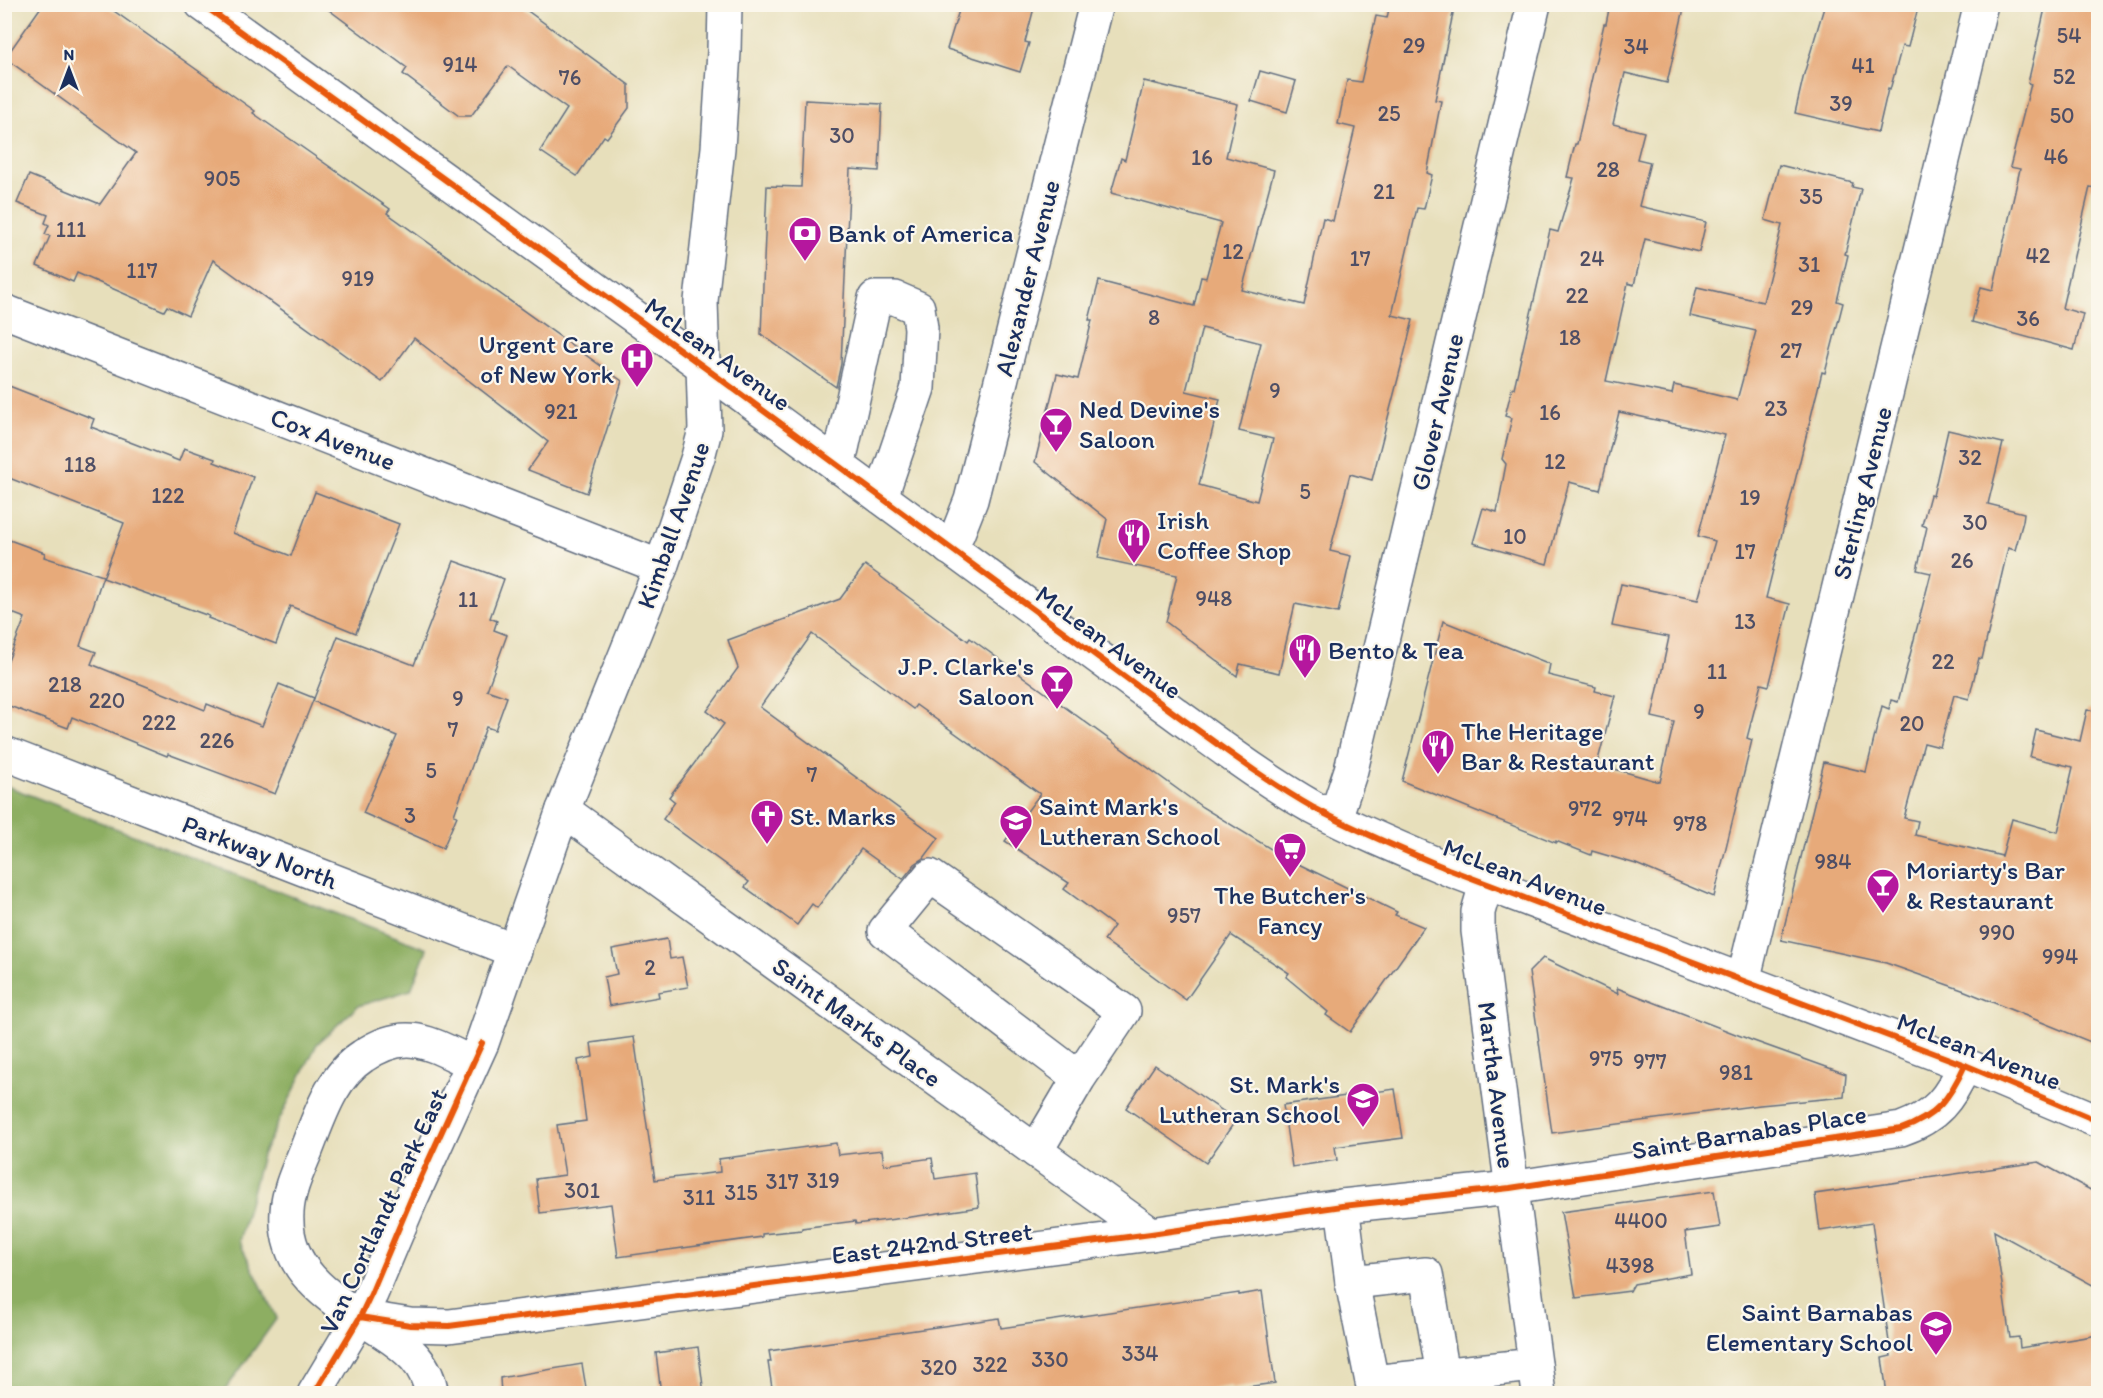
<svg xmlns="http://www.w3.org/2000/svg" width="2103" height="1398" font-family="Itim,sans-serif">
  <style>
    .forest { fill: #8dae62; stroke: #546e60; stroke-width: 1.5 }
    .building { fill: #e7aa7a; fill-rule: evenodd }
    .lines { fill: none; stroke-linecap: round; stroke-linejoin: round }
    .minor-casing { stroke: #626d7f; stroke-width: 36 }
    .minor { stroke: #fff; stroke-width: 33 }
    .cycleway-casing { stroke: #fbf7ec; stroke-width: 10 }
    .cycleway { stroke: #e8590c; stroke-width: 6 }
    .labels { text-anchor: middle; stroke-width: 4.5; stroke-linejoin: round; paint-order: stroke }
    .number-label { font-size: 22px; fill: #4e4e65 }
    .poi-label { font-size: 26px; fill: #1b2f5e; stroke: #fbf7ec; text-anchor: start }
    .street-label { font-size: 26px; fill: #1b2f5e; stroke: #fbf7ec }
  </style>
  <rect width="100%" height="100%" fill="#fbf7ec"/>
  <filter id="ink" filterUnits="userSpaceOnUse"><feTurbulence type="fractalNoise" baseFrequency=".0167" numOctaves="2"/><feDisplacementMap in="SourceGraphic" scale="12" xChannelSelector="R" yChannelSelector="G"/><feConvolveMatrix kernelMatrix="1 2 1 2 8 2 1 2 1" color-interpolation-filters="sRGB"/></filter>
  <filter id="wash" filterUnits="userSpaceOnUse"><feTurbulence type="fractalNoise" baseFrequency=".008" numOctaves="4" result="noise"/><feDisplacementMap in="SourceGraphic" scale="24" xChannelSelector="R" yChannelSelector="G"/><feGaussianBlur stdDeviation="1.35" result="paint"/><feColorMatrix in="noise" values="0 0 0 0 0 0 0 0 0 0 0 0 0 0 0 0 0 1.4 0 .05"/><feComposite in="paint" operator="in"/></filter>
  <g filter="url(#wash)">
    <rect width="100%" height="100%" fill="#e7dfbb"/>
    <!-- forest -->
    <path class="forest" d="M4 785 427 949 411 990 358 1006 317 1044 262 1155 239 1241 277 1318 223 1393H5Z"/>
    <g id="blocks">
      <!-- building -->
      <g class="building">
        <path d="M43 4H104L255 111 253 113 390 209 387 213 622 381 587 493 528 470 548 442 414 338 382 382 213 260 188 316 167 306 164 311 77 273 73 282 37 266 50 236 45 234 49 225 45 223 48 215 17 203 29 175 100 204 136 153 5 58Z"/>
        <path d="M321 4H518L629 85V108L607 138 604 136 577 176 540 151 567 109 508 66 471 116H459L403 74 407 68Z"/>
        <path d="M961 4H1035L1025 42 1029 43 1020 72 947 49Z"/>
        <path d="M1390 4H1455L1435 100 1441 101 1427 173 1432 175 1424 209 1417 208 1392 315 1413 320 1372 480 1350 474 1330 551 1351 556 1338 613 1295 604 1279 673 1240 664 1237 676 1166 622 1177 575 1098 558 1107 519 1035 462 1057 374 1078 379 1092 320H1089L1099 281 1194 306 1201 277 1206 278 1221 223 1111 193 1121 158 1125 160 1144 81 1238 104 1226 157 1274 170 1242 290 1304 305 1323 218 1333 221 1355 128 1338 124 1347 80 1361 82 1376 16 1387 18ZM1202 328 1261 343 1239 431 1273 439 1257 501 1199 485 1220 399 1186 391Z"/>
        <path d="M1610 4H1685L1667 83 1625 73 1613 124 1644 132 1637 159 1650 162 1639 206 1706 222 1699 252 1645 239 1634 285 1628 283 1606 381 1672 394 1674 385 1737 400 1756 331 1690 316 1697 287 1763 302 1782 225 1765 220 1779 165 1853 183 1852 187 1861 189 1845 254 1848 255 1837 301 1843 303 1825 373 1822 372 1766 598 1790 604 1769 686 1761 684 1747 738 1752 740 1714 897 1636 864 1592 851 1591 855 1556 841V843L1402 781 1443 621 1550 664 1548 675 1596 687 1595 691 1615 696 1597 764 1660 782 1674 722 1652 717 1669 637 1612 626 1621 584 1698 600 1715 541 1698 536 1725 435 1619 412 1600 490 1569 482 1547 564 1473 543 1483 508 1497 512 1506 464 1502 459 1512 418 1505 416 1512 388H1514L1550 230 1558 232 1574 178 1567 177 1575 144H1577L1604 24H1606Z"/>
        <path d="M1825 4H1919L1908 47 1902 46 1890 90 1888 89 1878 132 1795 113 1804 74Z"/>
        <path d="M2046 4H2098V189L2090 187 2062 308 2083 314 2074 350 1972 322 1981 287 1993 290 2020 169 2010 167 2031 84 2028 83Z"/>
        <path d="M1260 71 1296 81 1287 112 1251 101Z"/>
        <path d="M805 100 882 104 879 171 850 169 841 364 836 387 761 334 767 186 801 187Z"/>
        <path d="M4 384 94 419 91 427 179 461 184 448 215 459 214 462 253 477 233 533 291 556 315 492 399 524 356 633 290 606 276 644 208 618 209 616 103 578 124 523 4 476Z"/>
        <path d="M1948 430 2003 443 1988 504 2024 513 2023 521 2015 550 2008 548 1982 659 1979 658 1969 699 1954 695 1940 747 1924 743 1904 818 1918 821 1915 835 2002 856 2012 819 2058 832 2073 767 2030 757 2036 730 2080 741 2087 710 2098 711V1045L1965 991 1886 963 1781 940 1824 762 1866 772 1882 706 1889 709 1891 700 1898 702 1931 573 1917 570 1927 527 1922 525 1930 495 1933 496Z"/>
        <path d="M4 538 45 553 44 557 103 576 80 646 96 652 91 664 205 710 207 704 262 726 279 684 314 698 275 794 168 754 167 756 72 717 68 728 4 704V671L25 618 4 610Z"/>
        <path d="M454 561 504 579 490 618 497 621 494 630 507 635 487 690 507 697 495 730 486 727 454 815 457 816 443 848 363 813 397 736 313 701 338 636 414 665Z"/>
        <path d="M865 565 968 641 970 638 1202 807 1284 857 1397 912 1395 915 1424 927 1350 1032 1326 1015 1328 1012 1286 977 1289 973 1231 935 1186 1000 1104 940 1114 926 1064 889 1069 883 1005 841 1040 794 916 705 913 709 812 634 760 707 939 838 924 858 915 864 903 879 861 849 817 908 812 904 797 925 745 887 749 882 663 819 675 802 669 797 724 724 707 711 738 668 728 640 840 599Z"/>
        <path d="M667 939 670 959 682 957 688 987 658 992 659 997 609 1006 604 977 617 974 612 949Z"/>
        <path d="M1543 958 1618 994 1617 988 1751 1040 1846 1074 1844 1097 1760 1105 1552 1133 1529 972Z"/>
        <path d="M634 1037 655 1180 720 1172 719 1159 836 1143 838 1155 882 1150 884 1165 932 1158 935 1179 975 1173 979 1207 911 1217 856 1224 855 1221 802 1228V1230L762 1234V1237L618 1257 611 1204 540 1213 536 1179 565 1175 557 1125 586 1121 578 1060 593 1057 591 1043Z"/>
        <path d="M1155 1065 1236 1120 1206 1163 1126 1108Z"/>
        <path d="M1395 1089 1403 1138 1335 1147 1337 1160 1292 1167 1283 1105Z"/>
        <path d="M2039 1162 2098 1194V1288L1994 1231 2010 1338 2019 1337 2020 1348 2098 1335V1394H1887L1882 1358 1891 1356 1872 1223 1820 1231 1815 1194Z"/>
        <path d="M1714 1191 1720 1227 1685 1232 1691 1274 1634 1284 1630 1291 1576 1298 1561 1212Z"/>
        <path d="M1262 1291 1275 1383 1231 1389V1386L1182 1394H773L768 1362H771L769 1351 999 1318 1001 1328 1239 1293V1295Z"/>
        <path d="M698 1347 704 1394H661L656 1353Z"/>
        <path d="M582 1364 587 1394H501L500 1378Z"/>
      </g>
    </g>
  </g>
  <g filter="url(#ink)">
    <use href="#blocks" fill-opacity="0" stroke="#626d7f" stroke-width="1.5"/>
    <g class="lines">
      <defs>
        <g id="minor">
          <path d="M202 4 704 367 1181 718C1224 749 1268 782 1314 808 1357 831 1403 850 1448 869L1965 1065 2098 1121"/>
          <path d="M4 311 661 567"/>
          <path d="M838 467 875 298H895L918 308 921 328 918 388 881 497"/>
          <path d="M949 548 958 533 971 500 1096 4"/>
          <path d="M4 753 515 951"/>
          <path d="M563 810 1151 1234"/>
          <path d="M1335 818 1351 770 1534 4"/>
          <path d="M1486 884 1478 912V931L1539 1394"/>
          <path d="M1743 981 1981 4"/>
          <path d="M1036 1151 1079 1078 1124 1011 930 876 885 931 1079 1078"/>
          <path d="M1342 1206 1352 1282 1372 1382 1535 1365"/>
          <path d="M1352 1282 1426 1274 1443 1375"/>
          <path d="M360 1317 410 1325 449 1326 1151 1234 1342 1206 1510 1188 1901 1129C1936 1117 1950 1098 1965 1065"/>
          <path d="M314 1394 360 1317 371 1294 411 1199 482 1043 563 810 661 567 698 457 705 430 701 301 718 148 724 52 725 4"/>
          <path d="M432 1394C427 1364 408 1348 383 1332 337 1302 283 1275 287 1212 288 1190 299 1168 307 1148 320 1115 332 1076 363 1056 407 1026 430 1044 472 1063"/>
        </g>
      </defs>
      <!-- minor casing -->
      <use href="#minor" class="minor-casing"/>
      <!-- minor -->
      <use href="#minor" class="minor"/>
      <defs>
        <g id="cycleway">
          <path d="M202 4 704 367 1181 718C1224 749 1268 782 1314 808 1357 831 1403 850 1448 869L1965 1065 2098 1121"/>
          <path d="M360 1317 410 1325 449 1326 1151 1234 1342 1206 1510 1188 1901 1129C1936 1117 1950 1098 1965 1065"/>
          <path d="M314 1394 360 1317 371 1294 411 1199 482 1043"/>
        </g>
      </defs>
      <!-- cycleway casing -->
      <use href="#cycleway" class="cycleway-casing"/>
      <!-- cycleway -->
      <use href="#cycleway" class="cycleway"/>
    </g>
  </g>
  <!-- icons -->
  <defs>
    <symbol id="bank-pin" viewBox="-11 -11 22 30"><path d="M0 17L-7.5 6A9.5 9.5 0 1 1 7.5 6Z" fill="#b5179e" stroke="#fbf7ec"/><path d="M-6-4H6V4H-6ZM0-2.3a2.3 2.3 0 1 0 0 4.6a2.3 2.3 0 1 0 0-4.6Z" fill="#fff"/></symbol>
    <symbol id="hospital-pin" viewBox="-11 -11 22 30"><path d="M0 17L-7.5 6A9.5 9.5 0 1 1 7.5 6Z" fill="#b5179e" stroke="#fbf7ec"/><path d="M-5-5h3v3.5h4V-5h3V5h-3V1.5h-4V5h-3Z" fill="#fff"/></symbol>
    <symbol id="bar-pin" viewBox="-11 -11 22 30"><path d="M0 17L-7.5 6A9.5 9.5 0 1 1 7.5 6Z" fill="#b5179e" stroke="#fbf7ec"/><path d="M-6-5H6L.8 .8V4.5H3.5V6h-7V4.5H-.8V.8Z" fill="#fff"/></symbol>
    <symbol id="restaurant-pin" viewBox="-11 -11 22 30"><path d="M0 17L-7.5 6A9.5 9.5 0 1 1 7.5 6Z" fill="#b5179e" stroke="#fbf7ec"/><path d="M-5-6h1v4h1v-4h1v4h1v-4h1v5L-1.5 .5V6h-2V.5L-5-1ZM5-6V6H3V1.5H1.5Q1.5-4 5-6Z" fill="#fff"/></symbol>
    <symbol id="church-pin" viewBox="-11 -11 22 30"><path d="M0 17L-7.5 6A9.5 9.5 0 1 1 7.5 6Z" fill="#b5179e" stroke="#fbf7ec"/><path d="M-1.2-6h2.4v3.5h3.3v2.4h-3.3V6h-2.4V-.1h-3.3v-2.4h3.3Z" fill="#fff"/></symbol>
    <symbol id="school-pin" viewBox="-11 -11 22 30"><path d="M0 17L-7.5 6A9.5 9.5 0 1 1 7.5 6Z" fill="#b5179e" stroke="#fbf7ec"/><path d="M0-5L7-2L0 1L-7-2ZM-4 1L0 2.5L4 1V4Q0 6-4 4Z" fill="#fff"/></symbol>
    <symbol id="supermarket-pin" viewBox="-11 -11 22 30"><path d="M0 17L-7.5 6A9.5 9.5 0 1 1 7.5 6Z" fill="#b5179e" stroke="#fbf7ec"/><path d="M-6-5.5h2.5l.6 2H6L4.5 2H-2.5L-4.4-4H-6ZM-1.5 3.2a1.3 1.3 0 1 0 .1 0ZM3 3.2a1.3 1.3 0 1 0 .1 0Z" fill="#fff"/></symbol>
  </defs>
  <g fill-rule="evenodd">
    <use href="#bank-pin" x="786" y="214" width="38" height="52"/>
    <use href="#hospital-pin" x="618" y="340" width="38" height="52"/>
    <use href="#bar-pin" x="1037" y="405" width="38" height="52"/>
    <use href="#restaurant-pin" x="1115" y="516" width="38" height="52"/>
    <use href="#restaurant-pin" x="1286" y="631" width="38" height="52"/>
    <use href="#bar-pin" x="1038" y="662" width="38" height="52"/>
    <use href="#restaurant-pin" x="1419" y="727" width="38" height="52"/>
    <use href="#church-pin" x="748" y="797" width="38" height="52"/>
    <use href="#school-pin" x="997" y="802" width="38" height="52"/>
    <use href="#supermarket-pin" x="1271" y="830" width="38" height="52"/>
    <use href="#bar-pin" x="1864" y="866" width="38" height="52"/>
    <use href="#school-pin" x="1344" y="1080" width="38" height="52"/>
    <use href="#school-pin" x="1917" y="1308" width="38" height="52"/>
  </g>
  <g class="labels">
    <!-- number labels -->
    <g class="number-label">
      <text x="2069" y="43">54</text>
      <text x="1414" y="53">29</text>
      <text x="1636" y="54">34</text>
      <text x="460" y="72">914</text>
      <text x="1863" y="73">41</text>
      <text x="2064" y="84">52</text>
      <text x="570" y="85">76</text>
      <text x="1841" y="111">39</text>
      <text x="1389" y="121">25</text>
      <text x="2062" y="123">50</text>
      <text x="842" y="143">30</text>
      <text x="2056" y="164">46</text>
      <text x="1202" y="165">16</text>
      <text x="1608" y="177">28</text>
      <text x="222" y="186">905</text>
      <text x="1384" y="199">21</text>
      <text x="1811" y="204">35</text>
      <text x="71" y="237">111</text>
      <text x="1233" y="259">12</text>
      <text x="2038" y="263">42</text>
      <text x="1360" y="266">17</text>
      <text x="1592" y="266">24</text>
      <text x="1809" y="272">31</text>
      <text x="142" y="278">117</text>
      <text x="358" y="286">919</text>
      <text x="1577" y="303">22</text>
      <text x="1802" y="315">29</text>
      <text x="1154" y="325">8</text>
      <text x="2028" y="326">36</text>
      <text x="1570" y="345">18</text>
      <text x="1791" y="358">27</text>
      <text x="1275" y="398">9</text>
      <text x="1776" y="416">23</text>
      <text x="561" y="419">921</text>
      <text x="1550" y="420">16</text>
      <text x="1970" y="465">32</text>
      <text x="1555" y="469">12</text>
      <text x="80" y="472">118</text>
      <text x="1305" y="499">5</text>
      <text x="168" y="503">122</text>
      <text x="1750" y="505">19</text>
      <text x="1975" y="530">30</text>
      <text x="1515" y="544">10</text>
      <text x="1745" y="559">17</text>
      <text x="1962" y="568">26</text>
      <text x="1214" y="606">948</text>
      <text x="468" y="607">11</text>
      <text x="1745" y="629">13</text>
      <text x="1943" y="669">22</text>
      <text x="1717" y="679">11</text>
      <text x="65" y="692">218</text>
      <text x="458" y="706">9</text>
      <text x="107" y="708">220</text>
      <text x="1699" y="719">9</text>
      <text x="159" y="730">222</text>
      <text x="1912" y="731">20</text>
      <text x="453" y="737">7</text>
      <text x="217" y="748">226</text>
      <text x="431" y="778">5</text>
      <text x="812" y="782">7</text>
      <text x="1585" y="816">972</text>
      <text x="410" y="823">3</text>
      <text x="1630" y="826">974</text>
      <text x="1690" y="831">978</text>
      <text x="1833" y="869">984</text>
      <text x="1184" y="923">957</text>
      <text x="1997" y="940">990</text>
      <text x="2060" y="964">994</text>
      <text x="650" y="975">2</text>
      <text x="1606" y="1066">975</text>
      <text x="1650" y="1069">977</text>
      <text x="1736" y="1080">981</text>
      <text x="823" y="1188">319</text>
      <text x="782" y="1189">317</text>
      <text x="582" y="1198">301</text>
      <text x="741" y="1200">315</text>
      <text x="699" y="1205">311</text>
      <text x="1641" y="1228">4400</text>
      <text x="1630" y="1273">4398</text>
      <text x="1140" y="1361">334</text>
      <text x="1050" y="1367">330</text>
      <text x="990" y="1372">322</text>
      <text x="939" y="1375">320</text>
    </g>
    <!-- poi labels -->
    <g class="poi-label">
      <text x="828" y="242">Bank of America</text>
      <text x="614" y="353" text-anchor="end">Urgent Care<tspan x="614" dy="30">of New York</tspan></text>
      <text x="1079" y="418">Ned Devine's<tspan x="1079" dy="30">Saloon</tspan></text>
      <text x="1157" y="529">Irish<tspan x="1157" dy="30">Coffee Shop</tspan></text>
      <text x="1328" y="659">Bento &amp; Tea</text>
      <text x="1034" y="675" text-anchor="end">J.P. Clarke's<tspan x="1034" dy="30">Saloon</tspan></text>
      <text x="1461" y="740">The Heritage<tspan x="1461" dy="30">Bar &amp; Restaurant</tspan></text>
      <text x="1039" y="815">Saint Mark's<tspan x="1039" dy="30">Lutheran School</tspan></text>
      <text x="790" y="825">St. Marks</text>
      <text x="1906" y="879">Moriarty's Bar<tspan x="1906" dy="30">&amp; Restaurant</tspan></text>
      <text x="1290" y="904" text-anchor="middle">The Butcher's<tspan x="1290" dy="30">Fancy</tspan></text>
      <text x="1340" y="1093" text-anchor="end">St. Mark's<tspan x="1340" dy="30">Lutheran School</tspan></text>
      <text x="1913" y="1321" text-anchor="end">Saint Barnabas<tspan x="1913" dy="30">Elementary School</tspan></text>
    </g>
    <!-- street labels -->
    <g class="street-label">
      <text transform="translate(1027 278) rotate(-76)" y="9">Alexander Avenue</text>
      <text transform="translate(718 354) rotate(36)" y="9">McLean Avenue</text>
      <text transform="translate(1437 412) rotate(-77)" y="9">Glover Avenue</text>
      <text transform="translate(333 439) rotate(21)" y="9">Cox Avenue</text>
      <text transform="translate(1862 493) rotate(-76)" y="9">Sterling Avenue</text>
      <text transform="translate(673 525) rotate(-71)" y="9">Kimball Avenue</text>
      <text transform="translate(1109 642) rotate(36)" y="9">McLean Avenue</text>
      <text transform="translate(260 852) rotate(21)" y="9">Parkway North</text>
      <text transform="translate(1525 877) rotate(21)" y="9">McLean Avenue</text>
      <text transform="translate(857 1022) rotate(36)" y="9">Saint Marks Place</text>
      <text transform="translate(1979 1051) rotate(21)" y="9">McLean Avenue</text>
      <text transform="translate(1497 1085) rotate(83)" y="9">Martha Avenue</text>
      <text transform="translate(1749 1132) rotate(-9)" y="9">Saint Barnabas Place</text>
      <text transform="translate(383 1211) rotate(-65)" y="9">Van Cortlandt Park East</text>
      <text transform="translate(932 1243) rotate(-7)" y="9">East 242nd Street</text>
    </g>
  </g>
  <!-- margin -->
  <rect width="2103" height="1398" fill="none" stroke="#fbf7ec" stroke-width="24"/>
  <!-- north arrow -->
  <g transform="translate(69 69)" stroke="#fbf7ec" stroke-width="4.5" paint-order="stroke">
  <path d="M0-4.5L10 22L0 15L-10 22Z" fill="#1b2f5e"/>
  <text y="-9" font-size="16" font-weight="bold" text-anchor="middle" fill="#1b2f5e">N</text>
  </g>
</svg>
